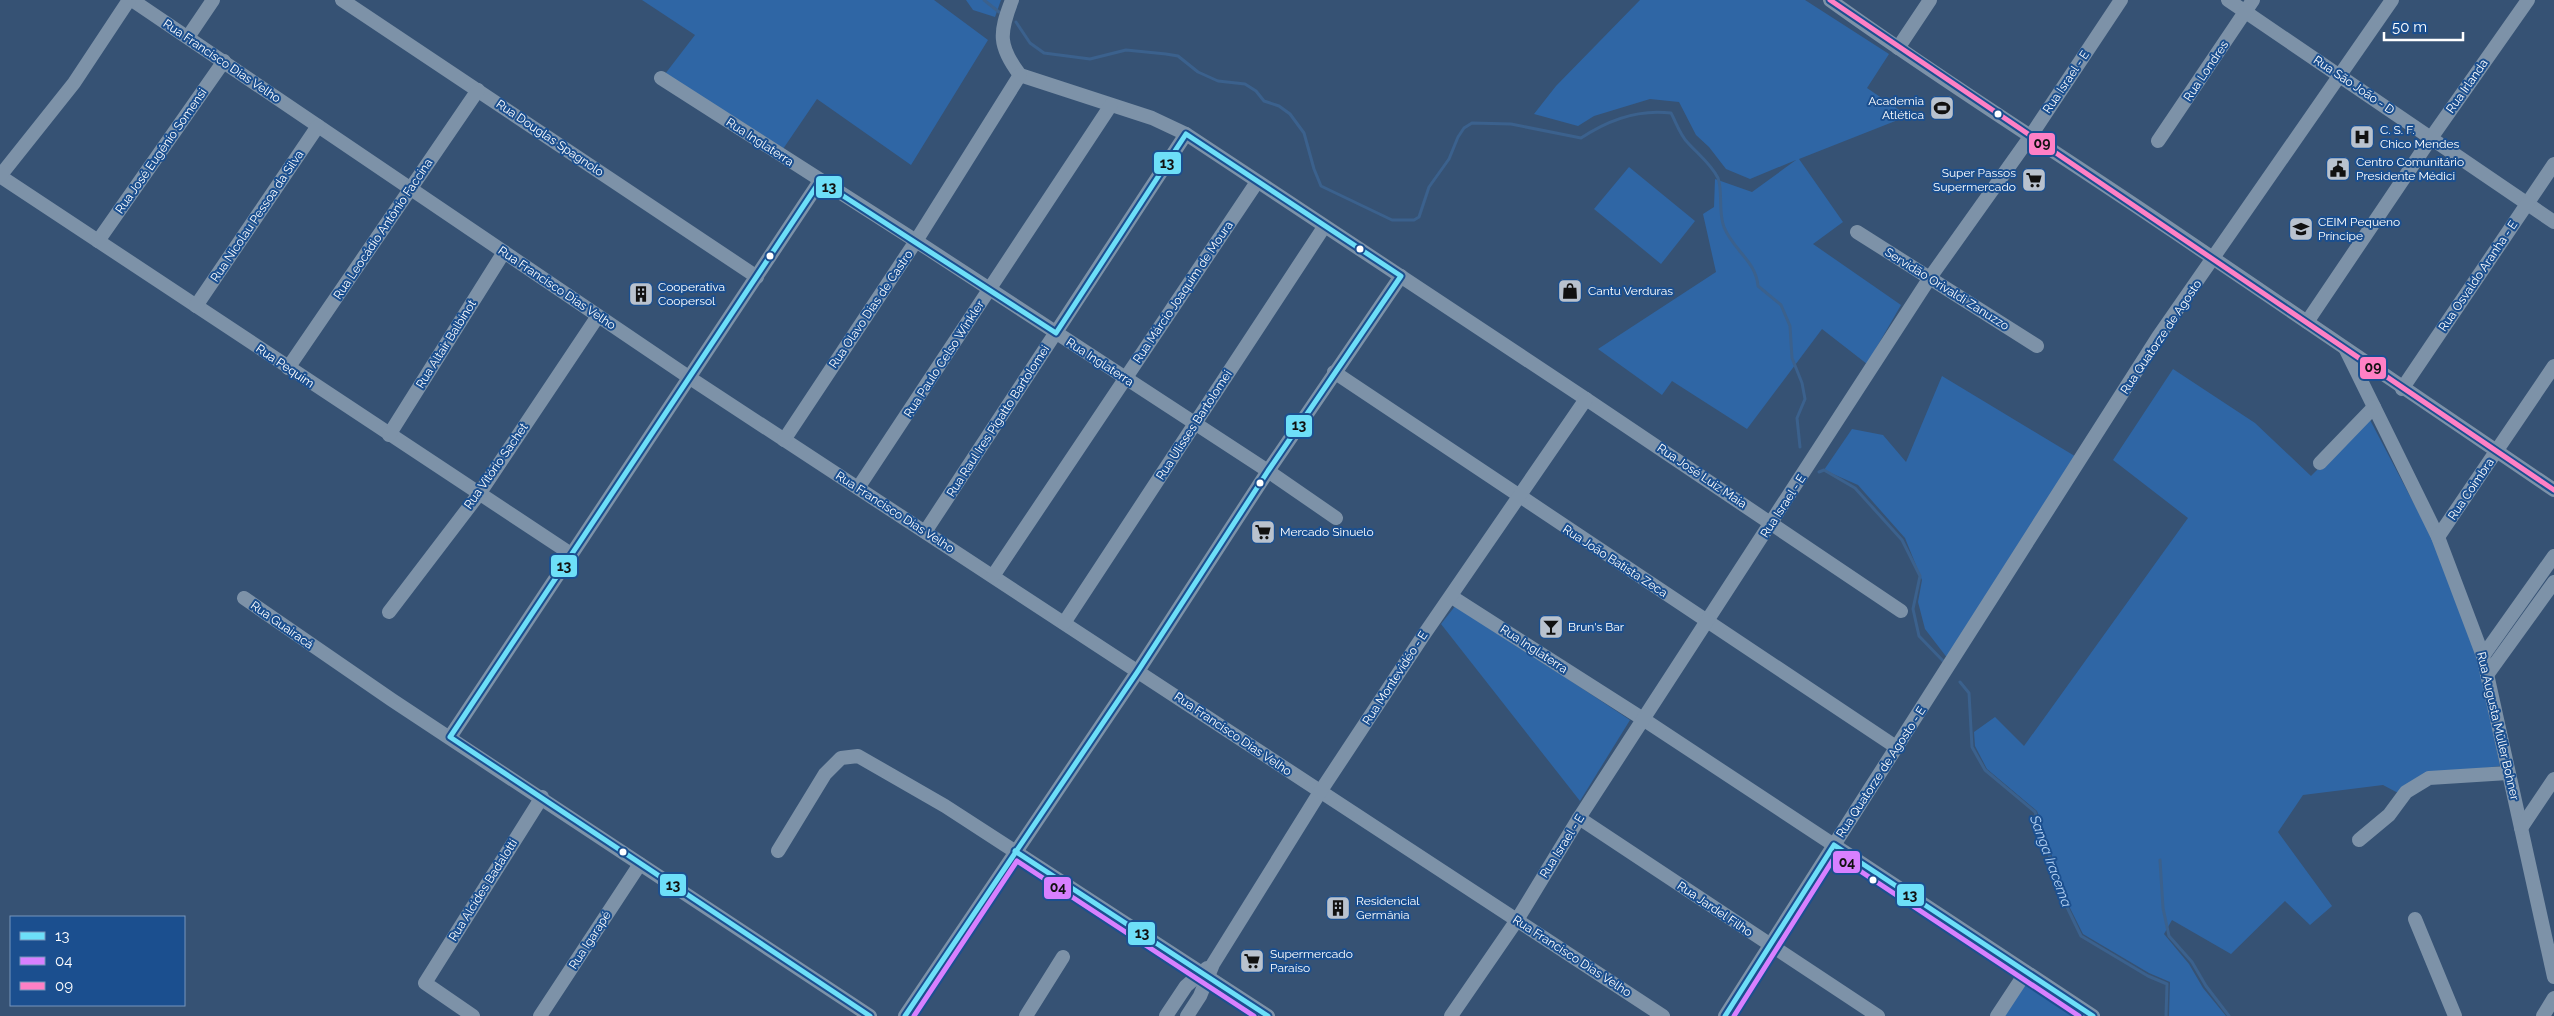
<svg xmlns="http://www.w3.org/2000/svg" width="2554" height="1016" font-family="Raleway,sans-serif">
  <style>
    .green { fill: #2f66a5 }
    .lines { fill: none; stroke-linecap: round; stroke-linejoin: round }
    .stream { stroke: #3b618d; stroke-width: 3 }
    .minor { stroke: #7d92a8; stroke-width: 14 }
    .bus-1-casing { stroke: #1b4f8f; stroke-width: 9 }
    .bus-2-casing { stroke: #1b4f8f; stroke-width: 9 }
    .bus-3-casing { stroke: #1b4f8f; stroke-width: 9 }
    .bus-1 { stroke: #6ddff8; stroke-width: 5 }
    .bus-2 { stroke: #d880ff; stroke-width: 5 }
    .bus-3 { stroke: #ff80c5; stroke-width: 5 }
    .bus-dot { fill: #fff; stroke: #1b4f8f; stroke-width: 2 }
    .labels { text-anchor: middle; stroke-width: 4; stroke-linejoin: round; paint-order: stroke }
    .street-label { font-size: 12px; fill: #fff; stroke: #1b4f8f }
    .poi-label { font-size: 12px; fill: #fff; stroke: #1b4f8f; text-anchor: start }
    .water-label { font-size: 14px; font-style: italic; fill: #b5d3f5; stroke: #1b4f8f }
    .line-badge { stroke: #1b4f8f; stroke-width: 2 }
    .pale-badge-label { font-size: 14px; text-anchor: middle; font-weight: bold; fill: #111 }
  </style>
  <rect width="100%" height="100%" fill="#365274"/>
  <!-- green -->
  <g class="green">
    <path d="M642 0H934L988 40 911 165 817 99 783 149 665 74 695 35Z"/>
    <path d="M966 0H1001L995 17 973 10Z"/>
    <path d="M1640 0H1805L1889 54 1867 88 1908 116 1799 159 1843 222 1813 244 1901 305 1867 364 1822 329 1747 429 1672 381 1662 395 1598 349 1716 272 1703 214 1714 207 1715 179 1752 192 1796 160 1750 179 1726 169 1709 147 1696 135 1679 102 1650 99 1594 116 1578 126 1534 114 1556 86Z"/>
    <path d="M1629 167 1695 221 1661 264 1594 209Z"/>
    <path d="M2173 369 2255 423 2311 476 2369 418 2432 538 2477 656 2500 766 2426 775 2400 794 2383 785 2303 795 2278 832 2332 906 2310 925 2285 901 2231 954 2172 920 2164 934 2189 964 2203 988 2226 1016H2169L2170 982 2149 973 2083 934 2067 902 2037 811 1987 769 1975 746 1974 732 1995 717 2024 746 2188 518 2113 460Z"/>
    <path d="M1942 376 2078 458 1948 659 1925 629 1918 602 1922 580 1905 538 1858 485 1824 470 1852 429 1883 435 1906 462Z"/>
    <path d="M1456 605 1630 720 1580 801 1441 624Z"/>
    <path d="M2027 979 2084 1016H2003Z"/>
  </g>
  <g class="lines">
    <!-- stream -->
    <g class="stream">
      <path d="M984 0 999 12"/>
      <path d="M1016 22 1030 43 1044 53 1090 59 1126 50 1166 54 1178 56 1198 72 1218 81 1245 84 1256 91 1264 101 1279 106 1290 114 1304 133 1314 169 1321 186 1392 220H1414L1419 217 1429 187 1449 159 1458 137 1464 128 1472 123 1511 124 1581 138C1608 120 1639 109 1671 113 1676 122 1680 135 1688 143 1698 154 1711 164 1718 178 1723 190 1718 213 1724 227 1733 250 1756 261 1758 286L1781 305 1790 326 1792 358 1802 383 1805 399 1797 418 1800 447"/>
      <path d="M1819 472 1824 470 1855 488 1902 540 1920 576 1913 609 1919 636 1946 664"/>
      <path d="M1960 682 1969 693 1972 747 1985 770 2035 812 2065 903 2081 936 2148 976 2167 984 2166 1016"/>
      <path d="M2160 860 2163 908 2169 936 2192 962 2206 986 2229 1016"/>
    </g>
    <!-- minor -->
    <g class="minor">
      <path d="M132 0 690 378 1663 1016"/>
      <path d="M342 0 757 277"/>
      <path d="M1012 0C999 33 998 46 1020 75L1152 118 1186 134 1586 399 1901 611"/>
      <path d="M1830 0C1942 81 2059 153 2173 231 2300 317 2426 404 2554 490"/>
      <path d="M2228 0 2554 222"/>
      <path d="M188 37 213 0"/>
      <path d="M1898 48 1930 0"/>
      <path d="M661 78 916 241 1268 471 1336 518"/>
      <path d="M2158 141 2253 0"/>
      <path d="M0 176 571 554"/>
      <path d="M0 176 74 83 129 0"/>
      <path d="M1857 232 2037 346"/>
      <path d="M98 241 224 61"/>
      <path d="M196 306 318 126"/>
      <path d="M2307 322 2431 138 2528 0"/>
      <path d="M2346 350 2438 537 2483 656 2554 977"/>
      <path d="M288 368 478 90"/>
      <path d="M1334 372 1896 747"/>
      <path d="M2402 389 2554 164"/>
      <path d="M389 435 504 252"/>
      <path d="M784 440 916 241 1020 75"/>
      <path d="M2320 463 2374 407"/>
      <path d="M858 488 1111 105"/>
      <path d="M925 532 1186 134"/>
      <path d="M2438 537 2554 366"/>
      <path d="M993 576 1257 182"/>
      <path d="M1452 597 1643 719 2093 1016"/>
      <path d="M244 598 392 700 870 1016"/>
      <path d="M389 612 479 494 598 316"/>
      <path d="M1064 623 1324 227"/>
      <path d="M2483 656 2554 556"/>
      <path d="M2487 675 2554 582"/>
      <path d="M450 737 820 181"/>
      <path d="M1579 818 1878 1016"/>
      <path d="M2521 828 2554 779"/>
      <path d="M2359 840 2389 815 2406 792 2429 778 2508 773"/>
      <path d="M778 851 825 774 841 758 858 756 945 806 1268 1016"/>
      <path d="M2415 919 2455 1016"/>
      <path d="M473 1016 425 983 542 797"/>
      <path d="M540 1016 640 864"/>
      <path d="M905 1016 1138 671 1268 471 1401 276"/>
      <path d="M1026 1016 1063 957"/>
      <path d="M1166 1016 1186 986 1207 968"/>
      <path d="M1187 1016 1200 996 1213 964 1320 792 1423 636 1586 399"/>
      <path d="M1451 1016 1517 920 1579 818 1929 279 2030 137 2121 0"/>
      <path d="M1725 1016 2158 337 2392 0"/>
      <path d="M1997 1016 2026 972"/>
      <path d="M2543 1016 2554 998"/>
    </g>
    <defs>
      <g id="bus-1">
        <path d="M1015 851 1268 1016"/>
        <path d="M870 1016 450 737 820 181 1056 333 1186 134 1401 276 1268 471 1138 671 905 1016"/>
        <path d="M1725 1016 1834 845 2093 1016"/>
      </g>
      <g id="bus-2">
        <path d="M914 1016 1017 861 1254 1016"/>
        <path d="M1734 1016 1836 855 2079 1016"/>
      </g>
      <path id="bus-3" d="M1830 0 2554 490"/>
    </defs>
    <!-- bus-1 casing -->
    <use href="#bus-1" class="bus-1-casing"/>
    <!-- bus-2 casing -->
    <use href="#bus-2" class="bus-2-casing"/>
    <!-- bus-3 casing -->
    <use href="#bus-3" class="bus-3-casing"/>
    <!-- bus-1 -->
    <use href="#bus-1" class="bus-1"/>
    <!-- bus-2 -->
    <use href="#bus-2" class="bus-2"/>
    <!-- bus-3 -->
    <use href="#bus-3" class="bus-3"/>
  </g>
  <!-- icons -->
  <defs>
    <symbol id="stadium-square" viewBox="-11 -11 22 22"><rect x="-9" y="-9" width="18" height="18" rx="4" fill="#b9c2ce" stroke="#1b4f8f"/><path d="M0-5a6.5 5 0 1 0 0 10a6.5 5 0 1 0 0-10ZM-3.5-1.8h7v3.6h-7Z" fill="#111"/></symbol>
    <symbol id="hospital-square" viewBox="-11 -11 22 22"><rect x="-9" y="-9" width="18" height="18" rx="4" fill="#b9c2ce" stroke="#1b4f8f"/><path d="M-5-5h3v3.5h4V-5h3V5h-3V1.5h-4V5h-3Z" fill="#111"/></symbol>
    <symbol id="civic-square" viewBox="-11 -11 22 22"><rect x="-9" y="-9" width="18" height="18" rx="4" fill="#b9c2ce" stroke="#1b4f8f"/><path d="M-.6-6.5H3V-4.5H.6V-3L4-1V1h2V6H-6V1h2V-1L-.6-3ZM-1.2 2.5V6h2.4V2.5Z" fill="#111"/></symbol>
    <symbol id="supermarket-square" viewBox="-11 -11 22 22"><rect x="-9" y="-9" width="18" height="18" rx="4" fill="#b9c2ce" stroke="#1b4f8f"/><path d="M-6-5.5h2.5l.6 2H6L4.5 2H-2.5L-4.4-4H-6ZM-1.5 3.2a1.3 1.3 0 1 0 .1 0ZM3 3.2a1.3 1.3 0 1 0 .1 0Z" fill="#111"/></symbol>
    <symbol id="school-square" viewBox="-11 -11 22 22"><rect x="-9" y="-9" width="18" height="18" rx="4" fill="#b9c2ce" stroke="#1b4f8f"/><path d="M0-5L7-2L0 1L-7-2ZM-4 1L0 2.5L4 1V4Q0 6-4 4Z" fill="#111"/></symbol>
    <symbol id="shop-square" viewBox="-11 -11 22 22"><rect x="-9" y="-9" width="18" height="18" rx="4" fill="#b9c2ce" stroke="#1b4f8f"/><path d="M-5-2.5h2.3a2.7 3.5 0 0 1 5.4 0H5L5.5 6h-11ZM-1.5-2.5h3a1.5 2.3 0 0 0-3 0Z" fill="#111"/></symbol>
    <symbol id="building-square" viewBox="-11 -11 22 22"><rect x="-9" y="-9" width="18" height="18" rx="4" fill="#b9c2ce" stroke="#1b4f8f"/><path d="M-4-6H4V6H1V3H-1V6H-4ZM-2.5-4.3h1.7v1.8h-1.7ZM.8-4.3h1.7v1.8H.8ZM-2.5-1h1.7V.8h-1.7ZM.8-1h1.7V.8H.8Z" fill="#111"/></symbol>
    <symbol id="bar-square" viewBox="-11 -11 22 22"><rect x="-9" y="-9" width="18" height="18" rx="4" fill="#b9c2ce" stroke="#1b4f8f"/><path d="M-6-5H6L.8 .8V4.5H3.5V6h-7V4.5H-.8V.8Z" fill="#111"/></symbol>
  </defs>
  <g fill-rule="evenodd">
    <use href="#stadium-square" x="1928" y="94" width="28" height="28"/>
    <use href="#hospital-square" x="2348" y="123" width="28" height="28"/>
    <use href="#civic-square" x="2324" y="155" width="28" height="28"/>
    <use href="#supermarket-square" x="2020" y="166" width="28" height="28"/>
    <use href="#school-square" x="2287" y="215" width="28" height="28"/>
    <use href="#shop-square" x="1556" y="277" width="28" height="28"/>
    <use href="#building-square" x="627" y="280" width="28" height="28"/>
    <use href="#supermarket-square" x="1249" y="518" width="28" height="28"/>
    <use href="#bar-square" x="1537" y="613" width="28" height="28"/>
    <use href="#building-square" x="1324" y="894" width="28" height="28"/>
    <use href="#supermarket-square" x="1238" y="947" width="28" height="28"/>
  </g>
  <!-- markers -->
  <g class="bus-dot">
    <circle cx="1998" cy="114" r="4.5"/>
    <circle cx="1360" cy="249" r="4.5"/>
    <circle cx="770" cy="256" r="4.5"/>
    <circle cx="1260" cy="483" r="4.5"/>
    <circle cx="623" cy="852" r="4.5"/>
    <circle cx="1873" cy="880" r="4.5"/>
  </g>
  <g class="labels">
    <!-- street labels -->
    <g class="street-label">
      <text transform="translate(222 61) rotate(34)" y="4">Rua Francisco Dias Velho</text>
      <text transform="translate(2206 71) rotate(-56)" y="4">Rua Londres</text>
      <text transform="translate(2066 82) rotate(-56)" y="4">Rua Israel - E</text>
      <text transform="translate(2354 85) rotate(34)" y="4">Rua São João - D</text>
      <text transform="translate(2467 86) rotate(-55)" y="4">Rua Irlanda</text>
      <text transform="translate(550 138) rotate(34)" y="4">Rua Douglas Spagnolo</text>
      <text transform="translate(760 142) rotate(33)" y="4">Rua Inglaterra</text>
      <text transform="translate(161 151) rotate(-55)" y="4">Rua José Eugênio Somensi</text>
      <text transform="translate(257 216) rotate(-56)" y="4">Rua Nicolau Pessoa da Silva</text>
      <text transform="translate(383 229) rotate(-56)" y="4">Rua Leocádio Antônio Faccina</text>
      <text transform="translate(2478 276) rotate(-56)" y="4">Rua Osvaldo Aranha - E</text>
      <text transform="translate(557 288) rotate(34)" y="4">Rua Francisco Dias Velho</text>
      <text transform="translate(1947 289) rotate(32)" y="4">Servidão Orivaldi Zanuzzo</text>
      <text transform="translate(1183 292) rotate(-56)" y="4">Rua Márcio Joaquim de Moura</text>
      <text transform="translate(871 309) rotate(-56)" y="4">Rua Olavo Dias de Castro</text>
      <text transform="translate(2161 337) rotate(-56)" y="4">Rua Quatorze de Agosto</text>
      <text transform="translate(446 344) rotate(-58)" y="4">Rua Altair Balbinot</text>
      <text transform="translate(944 359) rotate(-57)" y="4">Rua Paulo Celso Winkler</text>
      <text transform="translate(1100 362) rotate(33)" y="4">Rua Inglaterra</text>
      <text transform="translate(285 366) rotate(34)" y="4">Rua Pequim</text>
      <text transform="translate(998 421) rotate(-57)" y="4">Rua Raul Ires Pigatto Bartolomei</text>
      <text transform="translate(1194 425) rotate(-57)" y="4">Rua Ulisses Bartolomei</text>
      <text transform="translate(496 466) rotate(-55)" y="4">Rua Vitório Sachet</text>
      <text transform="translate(1702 476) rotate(34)" y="4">Rua José Luiz Maia</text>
      <text transform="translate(2471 489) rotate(-56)" y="4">Rua Coimbra</text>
      <text transform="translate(1783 506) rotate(-57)" y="4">Rua Israel - E</text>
      <text transform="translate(895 512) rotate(33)" y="4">Rua Francisco Dias Velho</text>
      <text transform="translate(1615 561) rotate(33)" y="4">Rua João Batista Zeca</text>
      <text transform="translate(282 625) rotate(35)" y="4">Rua Guairacá</text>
      <text transform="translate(1534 649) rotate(33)" y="4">Rua Inglaterra</text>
      <text transform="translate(1395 678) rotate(-57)" y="4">Rua Montevidéo - E</text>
      <text transform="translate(2498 726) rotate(77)" y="4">Rua Augusta Müller Bohner</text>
      <text transform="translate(1233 734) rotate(34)" y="4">Rua Francisco Dias Velho</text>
      <text transform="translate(1881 772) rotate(-57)" y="4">Rua Quatorze de Agosto - E</text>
      <text transform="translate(1562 846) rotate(-58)" y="4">Rua Israel - E</text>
      <text transform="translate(483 890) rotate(-58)" y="4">Rua Alcides Badalotti</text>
      <text transform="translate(1715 909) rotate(34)" y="4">Rua Jardel Filho</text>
      <text transform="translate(590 940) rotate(-57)" y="4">Rua Igarapé</text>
      <text transform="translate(1572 956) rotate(33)" y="4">Rua Francisco Dias Velho</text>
    </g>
    <!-- poi labels -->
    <g class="poi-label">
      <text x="1924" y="105" text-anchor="end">Academia<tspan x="1924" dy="14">Atlética</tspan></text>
      <text x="2380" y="134">C. S. F.<tspan x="2380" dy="14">Chico Mendes</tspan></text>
      <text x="2356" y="166">Centro Comunitário<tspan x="2356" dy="14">Presidente Médici</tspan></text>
      <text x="2016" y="177" text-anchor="end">Super Passos<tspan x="2016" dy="14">Supermercado</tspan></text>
      <text x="2318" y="226">CEIM Pequeno<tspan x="2318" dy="14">Príncipe</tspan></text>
      <text x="658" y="291">Cooperativa<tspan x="658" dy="14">Coopersol</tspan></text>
      <text x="1588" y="295">Cantu Verduras</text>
      <text x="1280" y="536">Mercado Sinuelo</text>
      <text x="1568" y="631">Brun's Bar</text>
      <text x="1356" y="905">Residencial<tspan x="1356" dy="14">Germânia</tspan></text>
      <text x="1270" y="958">Supermercado<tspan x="1270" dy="14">Paraíso</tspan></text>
    </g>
    <!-- water labels -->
    <g class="water-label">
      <text transform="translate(2051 861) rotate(70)" y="5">Sanga Iracema</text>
    </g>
  </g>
  <g class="line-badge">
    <rect x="2028" y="132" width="28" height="24" rx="5" fill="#ff80c5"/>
    <rect x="1153" y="151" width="29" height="24" rx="5" fill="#6ddff8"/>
    <rect x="815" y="175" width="28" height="24" rx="5" fill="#6ddff8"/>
    <rect x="2359" y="356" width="28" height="24" rx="5" fill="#ff80c5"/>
    <rect x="1285" y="414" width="28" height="24" rx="5" fill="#6ddff8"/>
    <rect x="550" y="554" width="28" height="24" rx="5" fill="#6ddff8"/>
    <rect x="1832" y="850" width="29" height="24" rx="5" fill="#d880ff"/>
    <rect x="659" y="873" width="28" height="24" rx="5" fill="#6ddff8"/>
    <rect x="1043" y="876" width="29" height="24" rx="5" fill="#d880ff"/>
    <rect x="1896" y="883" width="29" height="24" rx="5" fill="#6ddff8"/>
    <rect x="1127" y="921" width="29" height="25" rx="5" fill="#6ddff8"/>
  </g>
  <g class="pale-badge-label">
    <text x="2042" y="148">09</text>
    <text x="1167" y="168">13</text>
    <text x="829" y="192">13</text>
    <text x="2373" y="372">09</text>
    <text x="1299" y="430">13</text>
    <text x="564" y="571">13</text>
    <text x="1847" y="867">04</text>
    <text x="673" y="890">13</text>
    <text x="1058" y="892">04</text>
    <text x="1910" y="900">13</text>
    <text x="1142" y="938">13</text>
  </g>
  <!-- legend -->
  <rect x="10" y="916" width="175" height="90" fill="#1b4f8f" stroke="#7695bc"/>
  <rect x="20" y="932" width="25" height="8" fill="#6ddff8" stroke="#7695bc"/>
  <text x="55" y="941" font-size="15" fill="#ffffff">13</text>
  <rect x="20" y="957" width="25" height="8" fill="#d880ff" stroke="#7695bc"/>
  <text x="55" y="966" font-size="15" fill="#ffffff">04</text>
  <rect x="20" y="982" width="25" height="8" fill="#ff80c5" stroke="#7695bc"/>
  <text x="55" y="991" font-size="15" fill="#ffffff">09</text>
  <!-- scale -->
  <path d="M2384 32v8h79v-8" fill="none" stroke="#ffffff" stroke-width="2.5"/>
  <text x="2392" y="32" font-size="15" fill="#ffffff" stroke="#1b4f8f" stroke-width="4" paint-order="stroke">50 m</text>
</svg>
